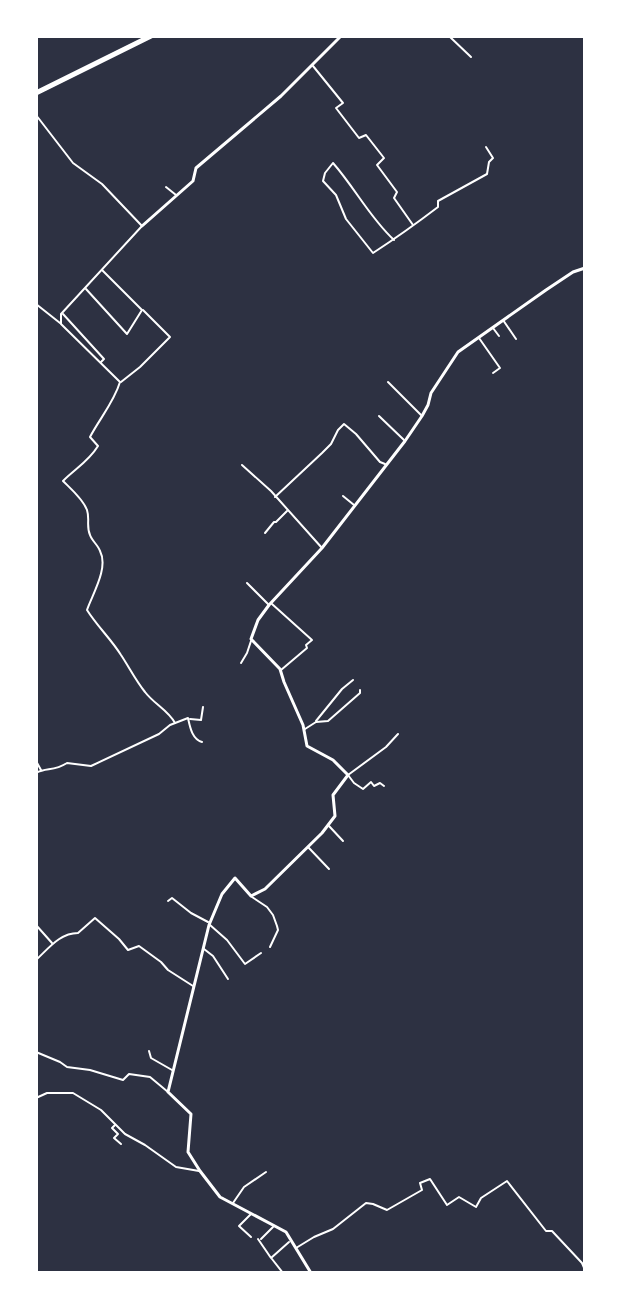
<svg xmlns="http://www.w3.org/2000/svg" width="621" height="1309" font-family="Merriweather,serif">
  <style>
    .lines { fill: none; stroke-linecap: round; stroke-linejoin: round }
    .minor { stroke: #fff; stroke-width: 2 }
    .tertiary { stroke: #fff; stroke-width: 3 }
    .trunk { stroke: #fff; stroke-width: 5 }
  </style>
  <rect width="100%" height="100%" fill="#2d3142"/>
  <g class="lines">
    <!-- minor -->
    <g class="minor">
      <path d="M449 36 471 57"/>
      <path d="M313 66 343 103 336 108 359 138 366 135 384 158 377 165 397 192 394 198 413 225"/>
      <path d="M36 115 73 163 102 184 142 226 61 314V324L120 382C114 402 100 418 90 437L98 446C89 461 75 469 63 481 71 489 83 499 87 510 90 519 86 526 90 535 92 541 98 545 100 551 109 568 92 595 87 610 97 626 111 639 121 655 129 667 136 681 145 692 154 704 168 710 175 723"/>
      <path d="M166 187 176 195"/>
      <path d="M394 240C370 218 355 188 333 163L325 173 323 181 336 195 346 219 373 253C396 238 417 223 438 207V201L487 174 489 162 493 158 486 147"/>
      <path d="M86 289 127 334 142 310 102 270"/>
      <path d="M36 304 60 323"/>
      <path d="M63 314 104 359 101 362"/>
      <path d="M503 320 516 339"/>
      <path d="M493 328 499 336"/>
      <path d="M479 338 500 368 493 373"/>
      <path d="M121 382 140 367 170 337 143 310"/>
      <path d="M388 382 421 415"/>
      <path d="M379 416 404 440"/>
      <path d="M242 465 271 491 322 548"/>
      <path d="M343 496 354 505"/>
      <path d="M275 497 322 453 331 444 338 430 344 424 356 434 380 462 385 464"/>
      <path d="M265 533 274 522H276L287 511"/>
      <path d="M247 583 268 604"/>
      <path d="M272 604 312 640 306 645 307 648 281 670"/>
      <path d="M241 663 247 653 251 641"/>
      <path d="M190 719 201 720 203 707"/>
      <path d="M316 721 342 689 353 680"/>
      <path d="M305 729 316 722 328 721 360 693V690"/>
      <path d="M36 761 41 770"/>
      <path d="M36 773C47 767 53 772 67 763L91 766 159 734 170 725 188 718C190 727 192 739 202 742"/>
      <path d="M384 786 380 783 374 786 371 782 363 789 354 783 348 775 386 747 398 734"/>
      <path d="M329 826 343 841"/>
      <path d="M308 847 329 869"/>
      <path d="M252 897 267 907 273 915 277 926 278 930 270 947"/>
      <path d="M168 901 172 898 191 913 208 922"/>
      <path d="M36 925 52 943"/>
      <path d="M210 925 227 940 245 964 261 953"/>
      <path d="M204 949 213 956 228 979"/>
      <path d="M36 960C49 948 60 933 78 933L95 918 119 939 128 950 139 946 161 962 168 970 193 986"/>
      <path d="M149 1051 151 1058 172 1070"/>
      <path d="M36 1052 60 1062 67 1067 90 1070 123 1080 129 1074 150 1077 168 1092"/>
      <path d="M36 1098 47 1093H73L101 1110 125 1134 145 1145 176 1167 199 1171"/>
      <path d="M115 1125 112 1128 118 1134 114 1138 121 1144"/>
      <path d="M233 1203 244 1187 266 1172"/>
      <path d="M251 1214 239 1226 251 1237"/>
      <path d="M258 1239 271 1258 289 1242"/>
      <path d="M261 1239 273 1227"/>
      <path d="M296 1248 314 1237 333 1229 366 1203 373 1204 387 1210 422 1190 420 1183 430 1179 447 1205 459 1197 476 1207 481 1198 507 1181 546 1231H552L582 1263 585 1270"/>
      <path d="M272 1259 283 1273"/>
    </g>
    <!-- tertiary -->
    <g class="tertiary">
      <path d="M142 226 193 181 196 168 281 96 341 36"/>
      <path d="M311 1273 286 1232 220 1197 200 1171 188 1152 191 1114 168 1092 209 925 222 894 235 878 251 896 265 889 322 833 335 816 333 795 348 775 333 760 307 746 303 725 284 682 280 669 251 639 258 620 269 605 322 548 405 441 422 416 428 405 431 393 458 352 546 290 573 272 585 268"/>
    </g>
    <!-- trunk -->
    <path class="trunk" d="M36 93 151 36"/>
  </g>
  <!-- border -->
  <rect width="621" height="1309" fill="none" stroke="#ffffff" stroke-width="76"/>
</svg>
